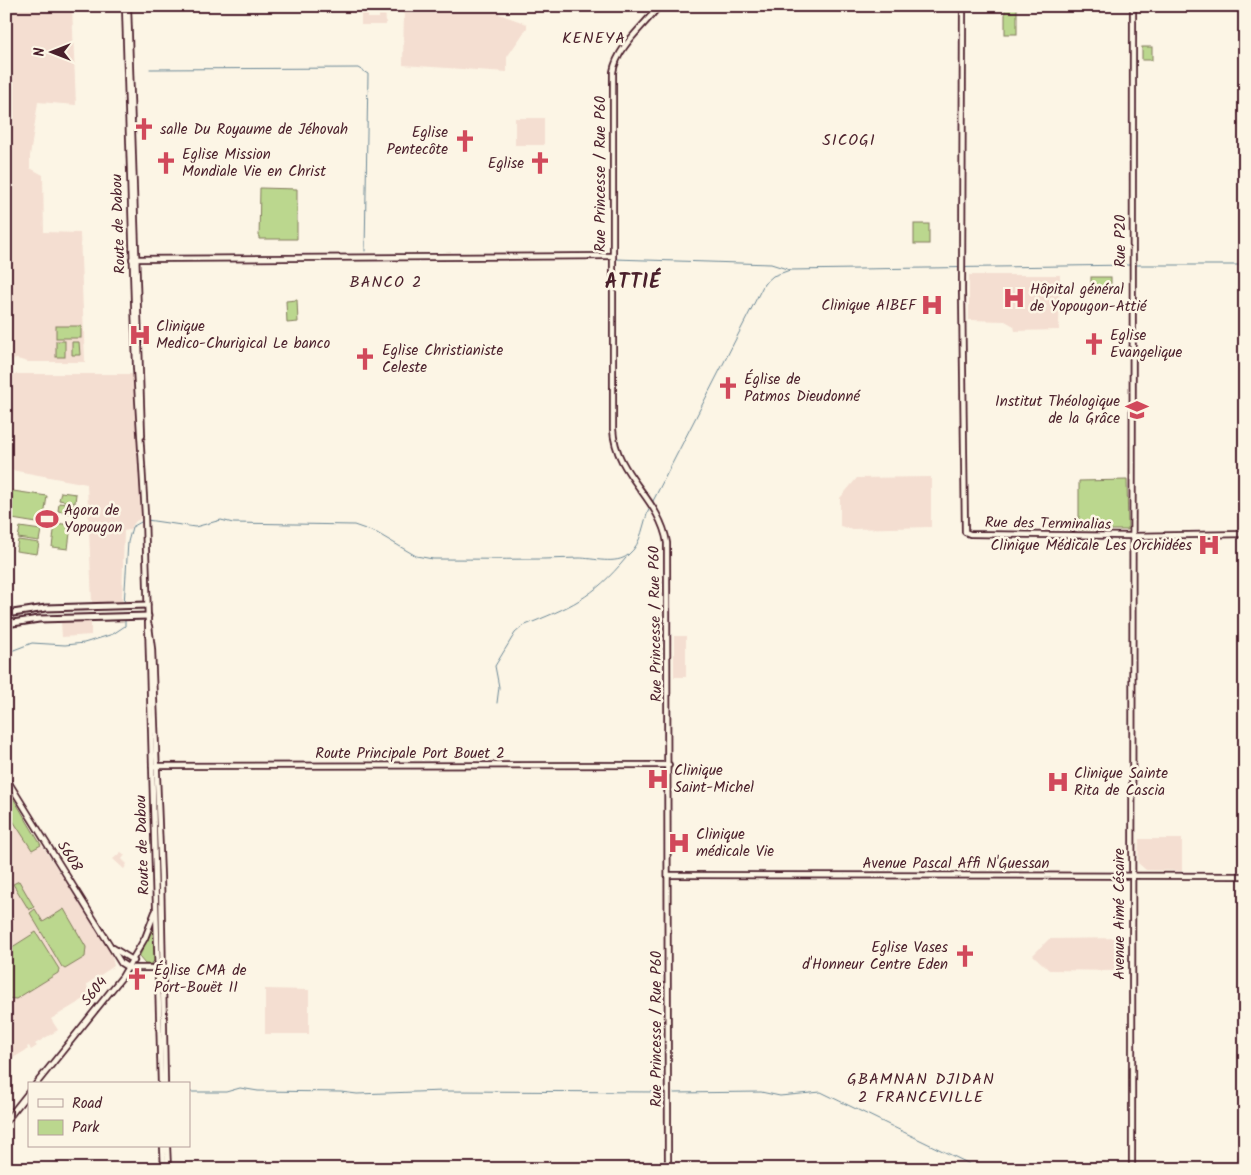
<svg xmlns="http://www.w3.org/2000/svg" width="1251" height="1175" font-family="Kalam,sans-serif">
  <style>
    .built { fill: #f4ded1 }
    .green { fill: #bbd78e; stroke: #827b5c }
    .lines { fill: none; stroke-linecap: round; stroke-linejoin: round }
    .stream { stroke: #6b8897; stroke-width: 1 }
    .secondary-casing { stroke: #4a1f2b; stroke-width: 8 }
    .primary-casing { stroke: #4a1f2b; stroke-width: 9 }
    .secondary { stroke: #fcf5e5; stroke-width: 4.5 }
    .primary { stroke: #fcf5e5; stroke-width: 5 }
    .labels { text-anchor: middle; stroke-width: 5; stroke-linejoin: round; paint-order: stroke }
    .poi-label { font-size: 15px; fill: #4a1f2b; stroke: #fcf5e5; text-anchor: start }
    .street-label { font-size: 15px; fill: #4a1f2b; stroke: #fcf5e5 }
    .neighbourhood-label { font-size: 16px; letter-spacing: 1px; fill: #4a1f2b; stroke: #fcf5e5 }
    .district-label { font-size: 20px; font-weight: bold; letter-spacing: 1px; fill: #4a1f2b; stroke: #fcf5e5 }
  </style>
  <rect width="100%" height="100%" fill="#fcf5e5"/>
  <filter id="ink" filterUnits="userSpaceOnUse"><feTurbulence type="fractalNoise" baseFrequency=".02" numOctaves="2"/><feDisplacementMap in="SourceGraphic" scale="10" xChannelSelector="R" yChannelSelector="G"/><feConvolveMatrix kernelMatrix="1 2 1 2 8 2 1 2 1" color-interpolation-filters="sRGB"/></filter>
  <g filter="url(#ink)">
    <!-- built -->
    <g class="built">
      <path d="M6 6H72L76 105 38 102 30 156V168L43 175 44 232 80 233 85 362H28L17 359 6 361Z"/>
      <path d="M361 6H368V18H379V6H385L386 25H361Z"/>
      <path d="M404 6 498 8 499 14 527 24V28L507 57V72L403 65Z"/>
      <rect x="515" y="118" width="29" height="27"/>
      <path d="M969 275H1060L1059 330 1015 331 1014 326 1005 321 969 320Z"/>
      <path d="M6 374H137L142 518 136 521 129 530 124 531 122 601 92 603 87 484 6 469Z"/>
      <path d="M931 477V527L852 529 840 526V498L857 478Z"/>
      <path d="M91 619V635L62 637 61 621Z"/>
      <rect x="674" y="636" width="12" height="41"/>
      <path d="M6 786 12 795 11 797 111 952 114 966 87 984 89 996 51 1019 58 1030 35 1044 37 1046 31 1050 29 1046 27 1047 28 1049 8 1061Z"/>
      <path d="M1139 839H1182V871L1146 870 1138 863Z"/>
      <path d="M121 852 125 855 122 859 127 864 124 869 113 859Z"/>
      <path d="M1125 938 1124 971 1049 970 1033 955 1049 939Z"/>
      <path d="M265 989 309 990V1034H265Z"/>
    </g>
    <!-- green -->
    <g class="green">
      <rect x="1005" y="7" width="12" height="27"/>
      <rect x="1142" y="47" width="10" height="13"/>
      <path d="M260 188 297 189V239H259Z"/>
      <rect x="914" y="224" width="15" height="20"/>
      <rect x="1091" y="277" width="20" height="12"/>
      <path d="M297 300 298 322 287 323 286 301Z"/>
      <rect x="56" y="326" width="25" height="12"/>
      <rect x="56" y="341" width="9" height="16"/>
      <path d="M72 342H79L80 355H72Z"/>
      <path d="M1127 480 1128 530H1079V481Z"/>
      <path d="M6 490 47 496 43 524 6 518Z"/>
      <path d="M61 492 76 494 75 503 59 500Z"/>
      <path d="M59 503 75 505 74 514 58 511Z"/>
      <path d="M55 523 71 525 68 549 52 547Z"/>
      <path d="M20 527 41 530 39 541 18 538Z"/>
      <path d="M18 540 39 543 37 554 16 551Z"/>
      <path d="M6 786 41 845 32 850 6 810Z"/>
      <path d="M19 881 34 907 29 910 13 884Z"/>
      <path d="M35 909 43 922 64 909 86 947 85 957 65 969 62 967 30 913Z"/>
      <path d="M154 926 155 960 151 964H145L139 957Z"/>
      <path d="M36 932 59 969 58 973 16 999 7 998 6 951Z"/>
    </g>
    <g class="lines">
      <!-- stream -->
      <g class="stream">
        <path d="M150 69 358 68 368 74 365 251"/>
        <path d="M614 259 771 264 790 270 1132 265"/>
        <path d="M374 260 610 259"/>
        <path d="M1136 265H1245"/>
        <path d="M652 503 764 284 773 276 790 270"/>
        <path d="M147 520 195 527 221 520 233 523 354 525 377 533 416 556 433 559C482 559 531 560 579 558 593 558 616 565 628 555 643 543 642 523 650 507"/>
        <path d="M124 605 128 542 132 527 143 521"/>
        <path d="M6 653 32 643 65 645 84 643 113 634 125 626V619"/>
        <path d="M497 703 499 687 495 666 515 633 523 626C570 607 593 598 626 558"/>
        <path d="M189 1092H226L240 1088 258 1091 341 1092 357 1094 444 1091 663 1092"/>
        <path d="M674 1093 761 1092 780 1096 821 1092 980 1169"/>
        <path d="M962 1169 967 1164"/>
      </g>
      <defs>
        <g id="secondary">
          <path d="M125 6 136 366 145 515 161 1084"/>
          <path d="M128 6 142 436"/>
          <path d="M659 6C644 26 617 47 613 72V429C615 475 660 498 667 543L668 1169"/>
          <path d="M963 6 962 292 965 532 970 534 1132 536 1245 534"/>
          <path d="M132 259 613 256"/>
          <path d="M149 626 152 649 161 877 165 1084"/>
          <path d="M152 766 669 765"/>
          <path d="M6 778 121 963 129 968"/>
          <path d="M668 875 1245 876"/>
          <path d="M113 948 134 961"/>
          <path d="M129 968H159"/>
          <path d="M36 1084 122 977 145 938 155 912"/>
          <path d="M6 1121 29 1092"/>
          <path d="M163 1146 164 1169"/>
          <path d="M167 1146 168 1169"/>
          <path d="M1132 1169 1133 6"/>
        </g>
        <g id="primary">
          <path d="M6 614 46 608 147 605"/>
          <path d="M6 624 39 619 148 616"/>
        </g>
      </defs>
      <!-- secondary casing -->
      <use href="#secondary" class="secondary-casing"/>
      <!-- primary casing -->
      <use href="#primary" class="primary-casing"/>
      <!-- secondary -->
      <use href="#secondary" class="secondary"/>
      <!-- primary -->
      <use href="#primary" class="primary"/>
    </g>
  </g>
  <!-- icons -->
  <defs>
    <symbol id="church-bare" viewBox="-9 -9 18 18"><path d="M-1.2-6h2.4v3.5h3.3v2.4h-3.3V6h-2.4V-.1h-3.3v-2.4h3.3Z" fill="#d1495b" stroke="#fcf5e5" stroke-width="2.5" paint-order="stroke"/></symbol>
    <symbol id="hospital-bare" viewBox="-9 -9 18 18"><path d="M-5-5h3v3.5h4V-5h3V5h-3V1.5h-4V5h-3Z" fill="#d1495b" stroke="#fcf5e5" stroke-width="2.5" paint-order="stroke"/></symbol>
    <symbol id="university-bare" viewBox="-9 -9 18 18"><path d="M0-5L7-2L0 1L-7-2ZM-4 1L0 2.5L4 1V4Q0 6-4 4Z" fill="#d1495b" stroke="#fcf5e5" stroke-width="2.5" paint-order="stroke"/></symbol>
    <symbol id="stadium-bare" viewBox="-9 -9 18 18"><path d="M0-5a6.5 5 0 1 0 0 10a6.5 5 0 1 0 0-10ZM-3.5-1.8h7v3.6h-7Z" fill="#d1495b" stroke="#fcf5e5" stroke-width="2.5" paint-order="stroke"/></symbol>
  </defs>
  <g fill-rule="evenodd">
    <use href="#church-bare" x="128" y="113" width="32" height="32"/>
    <use href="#church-bare" x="449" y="125" width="32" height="32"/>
    <use href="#church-bare" x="150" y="147" width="32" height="32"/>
    <use href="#church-bare" x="524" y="147" width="32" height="32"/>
    <use href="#hospital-bare" x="998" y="282" width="32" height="32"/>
    <use href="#hospital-bare" x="916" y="289" width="32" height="32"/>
    <use href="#hospital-bare" x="124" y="319" width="32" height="32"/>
    <use href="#church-bare" x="1078" y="328" width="32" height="32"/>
    <use href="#church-bare" x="349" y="343" width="32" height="32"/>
    <use href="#church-bare" x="712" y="372" width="32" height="32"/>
    <use href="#university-bare" x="1121" y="394" width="32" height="32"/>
    <use href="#stadium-bare" x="31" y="503" width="32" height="32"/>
    <use href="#hospital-bare" x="1193" y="529" width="32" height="32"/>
    <use href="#hospital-bare" x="642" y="763" width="32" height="32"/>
    <use href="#hospital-bare" x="1042" y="766" width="32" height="32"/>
    <use href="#hospital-bare" x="663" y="827" width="32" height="32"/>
    <use href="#church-bare" x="949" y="940" width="32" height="32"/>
    <use href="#church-bare" x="121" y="963" width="32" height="32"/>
  </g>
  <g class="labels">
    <!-- poi labels -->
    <g class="poi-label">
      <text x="160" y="134">salle Du Royaume de Jéhovah</text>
      <text x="448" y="137" text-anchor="end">Eglise<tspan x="448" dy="17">Pentecôte</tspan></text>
      <text x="182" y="159">Eglise Mission<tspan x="182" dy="17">Mondiale Vie en Christ</tspan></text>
      <text x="524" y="168" text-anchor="end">Eglise</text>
      <text x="1030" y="294">Hôpital général<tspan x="1030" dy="17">de Yopougon-Attié</tspan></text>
      <text x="916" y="310" text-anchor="end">Clinique AIBEF</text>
      <text x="156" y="331">Clinique<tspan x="156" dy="17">Medico-Churigical Le banco</tspan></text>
      <text x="1110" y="340">Eglise<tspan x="1110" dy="17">Evangelique</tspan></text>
      <text x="382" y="355">Eglise Christianiste<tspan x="382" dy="17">Celeste</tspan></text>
      <text x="744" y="384">Église de<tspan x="744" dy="17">Patmos Dieudonné</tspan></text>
      <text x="1120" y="406" text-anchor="end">Institut Théologique<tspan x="1120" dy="17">de la Grâce</tspan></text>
      <text x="64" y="515">Agora de<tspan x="64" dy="17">Yopougon</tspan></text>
      <text x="1192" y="550" text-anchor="end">Clinique Médicale Les Orchidées</text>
      <text x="674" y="775">Clinique<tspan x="674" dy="17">Saint-Michel</tspan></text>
      <text x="1074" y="778">Clinique Sainte<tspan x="1074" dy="17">Rita de Cascia</tspan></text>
      <text x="696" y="839">Clinique<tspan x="696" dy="17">médicale Vie</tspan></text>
      <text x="948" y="952" text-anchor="end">Eglise Vases<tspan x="948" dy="17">d'Honneur Centre Eden</tspan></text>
      <text x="154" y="975">Église CMA de<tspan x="154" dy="17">Port-Bouët II</tspan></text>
    </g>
    <!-- street labels -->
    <g class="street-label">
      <text transform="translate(600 174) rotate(-90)" y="5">Rue Princesse / Rue P60</text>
      <text transform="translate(118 224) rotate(-92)" y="5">Route de Dabou</text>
      <text transform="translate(1120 241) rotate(-90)" y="5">Rue P20</text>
      <text transform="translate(1048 523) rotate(1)" y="5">Rue des Terminalias</text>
      <text transform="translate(655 624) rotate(-91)" y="5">Rue Princesse / Rue P60</text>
      <text x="410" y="758">Route Principale Port Bouet 2</text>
      <text transform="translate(142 845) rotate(-92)" y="5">Route de Dabou</text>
      <text transform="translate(70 856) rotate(58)" y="5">S608</text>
      <text x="956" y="868">Avenue Pascal Affi N'Guessan</text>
      <text transform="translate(1119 914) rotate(-90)" y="5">Avenue Aimé Césaire</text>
      <text transform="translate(94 991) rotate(-51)" y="5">S604</text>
      <text transform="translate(656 1029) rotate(-90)" y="5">Rue Princesse / Rue P60</text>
    </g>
    <!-- neighbourhood labels -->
    <g class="neighbourhood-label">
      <text x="594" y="43">KENEYA</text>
      <text x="849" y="145">SICOGI</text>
      <text x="386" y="287">BANCO 2</text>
      <text x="921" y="1084">GBAMNAN DJIDAN<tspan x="921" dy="18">2 FRANCEVILLE</tspan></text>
    </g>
    <!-- district labels -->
    <g class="district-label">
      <text x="633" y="288">ATTIÉ</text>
    </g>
  </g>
  <!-- margin -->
  <rect width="1251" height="1175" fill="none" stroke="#fcf5e5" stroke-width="25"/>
  <rect x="12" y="12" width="1226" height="1150" fill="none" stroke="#4a1f2b" stroke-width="2" filter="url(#ink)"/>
  <!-- legend -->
  <rect x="28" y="1082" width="162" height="65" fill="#fcf5e5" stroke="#b59f9b"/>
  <rect x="38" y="1099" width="25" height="8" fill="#fcf5e5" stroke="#b59f9b"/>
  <text x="72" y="1108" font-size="15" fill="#4a1f2b">Road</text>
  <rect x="38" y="1120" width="25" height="15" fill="#bbd78e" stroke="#b59f9b"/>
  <text x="72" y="1132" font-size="15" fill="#4a1f2b">Park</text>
  <!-- north arrow -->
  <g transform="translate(52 52) rotate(270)" stroke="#fcf5e5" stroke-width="4" paint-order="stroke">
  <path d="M0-4L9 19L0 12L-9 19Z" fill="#4a1f2b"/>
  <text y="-8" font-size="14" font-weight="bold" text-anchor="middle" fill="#4a1f2b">N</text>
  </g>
</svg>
